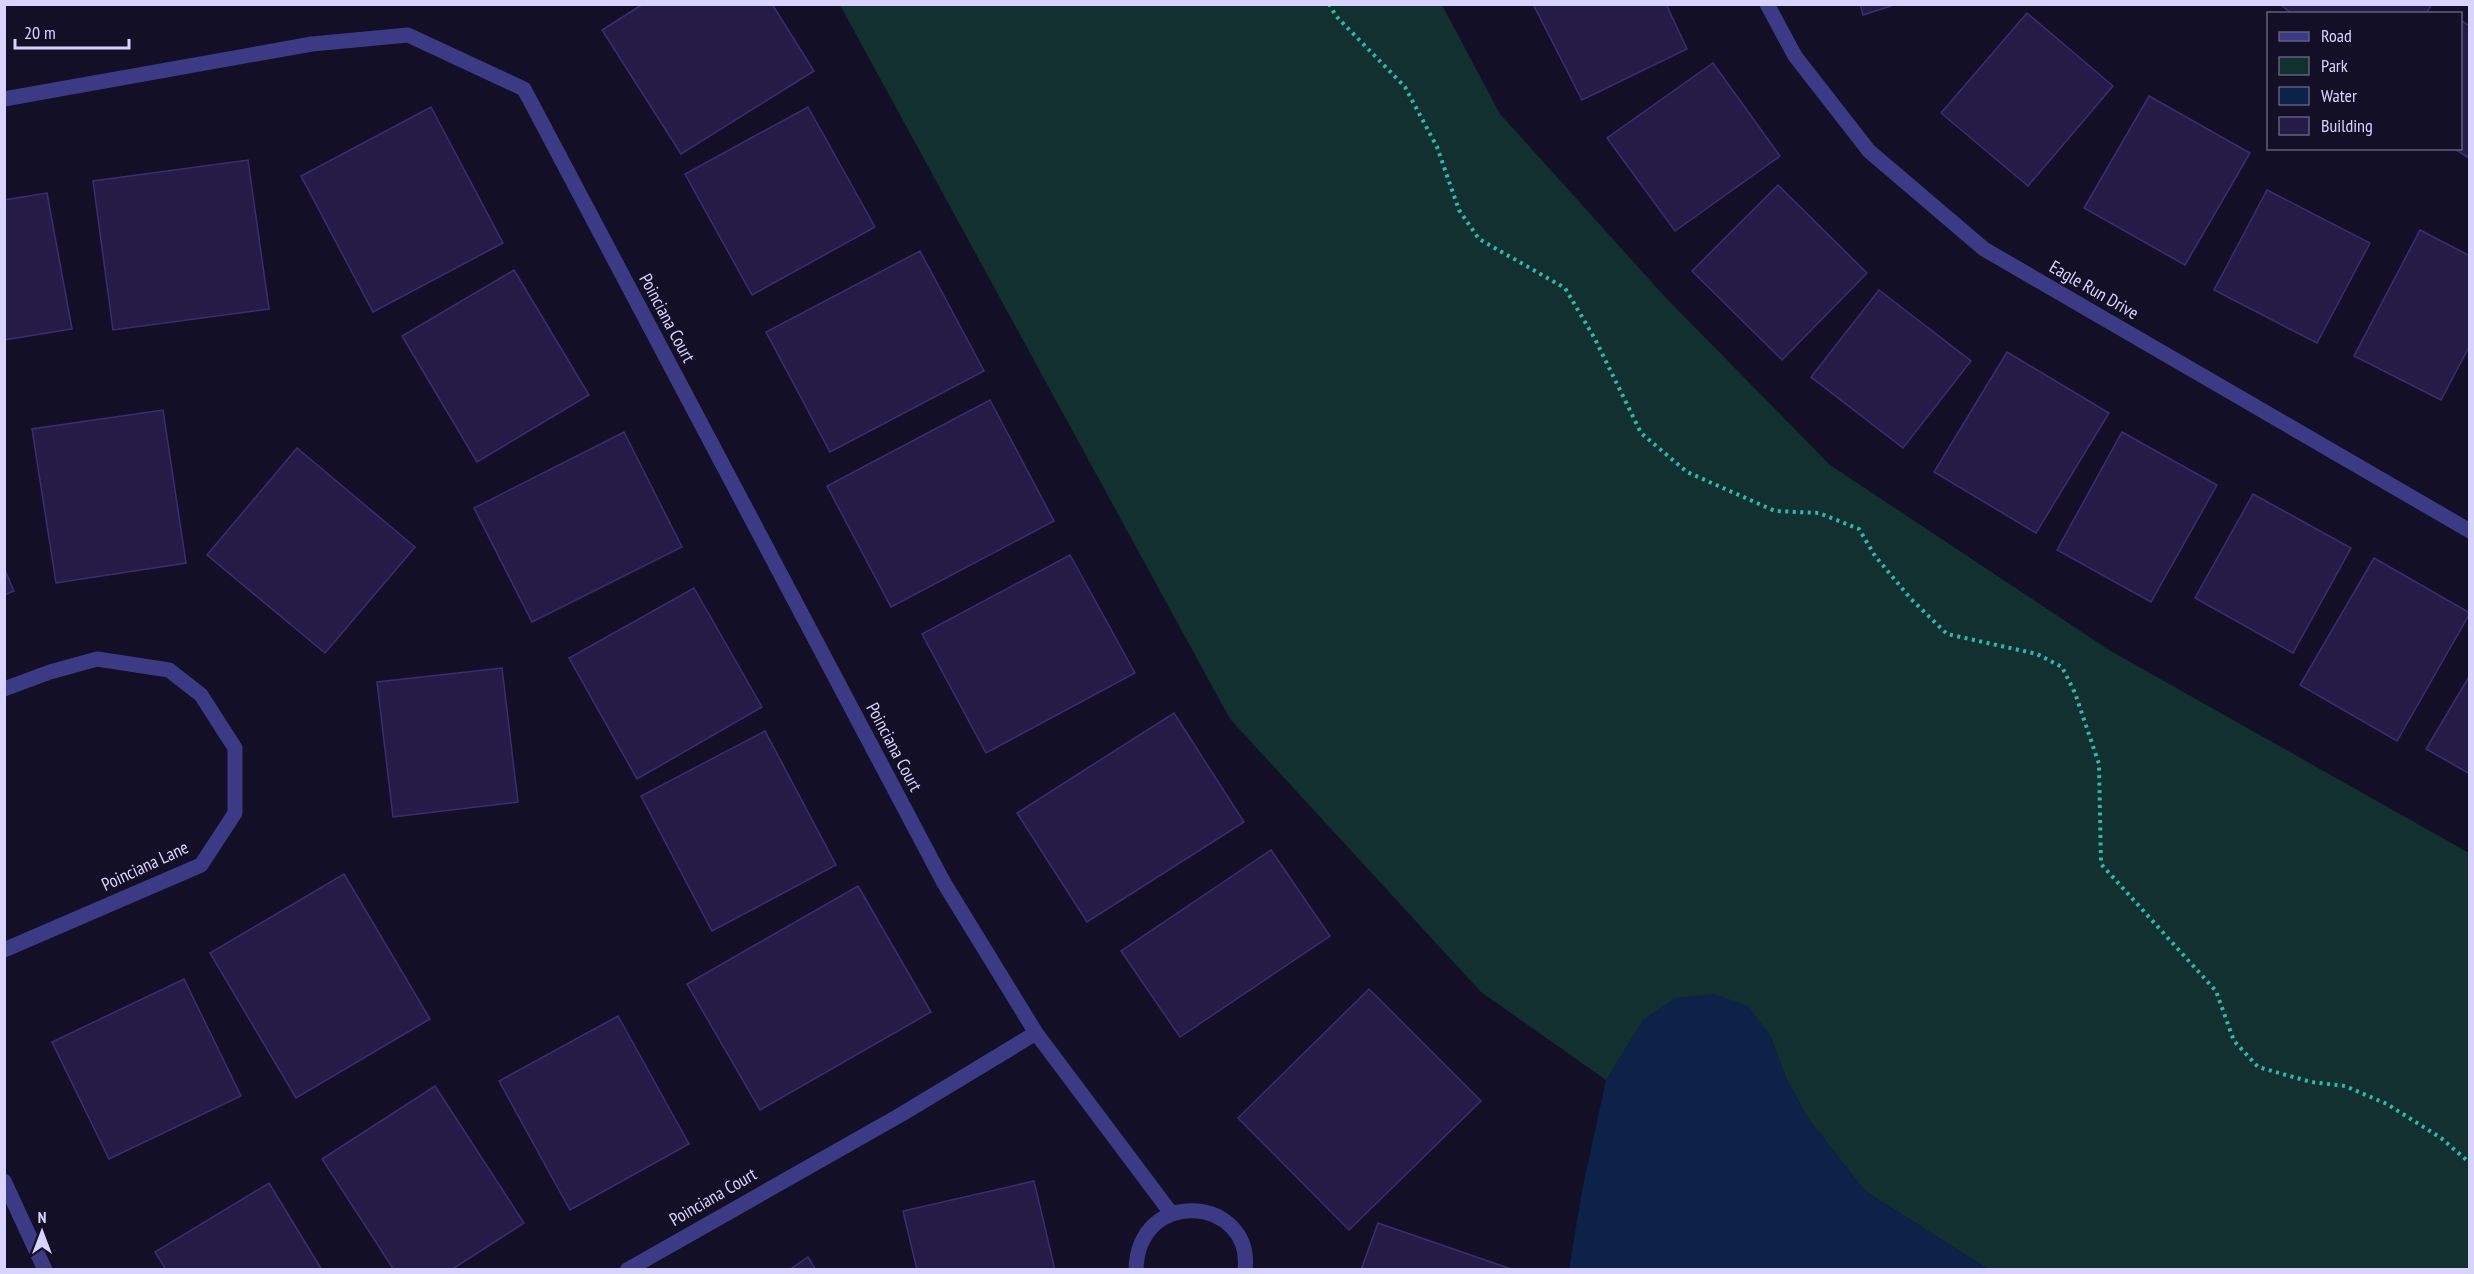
<svg xmlns="http://www.w3.org/2000/svg" width="2474" height="1274" font-family="'PT Sans Narrow',sans-serif">
  <style>
    .green { fill: #12302f }
    .water { fill: #0c2248 }
    .building { fill: #241b47; stroke: #3b2d73; stroke-width: 1.5 }
    .lines { fill: none; stroke-linecap: round; stroke-linejoin: round }
    .path { stroke: #2fb8b0; stroke-width: 4; stroke-dasharray: 3 4.5; stroke-linecap: butt }
    .minor { stroke: #3d3a85; stroke-width: 15 }
    .labels { text-anchor: middle; stroke-width: 4.5; stroke-linejoin: round; paint-order: stroke }
    .street-label { font-size: 18px; fill: #d9d4ff; stroke: #130f26 }
  </style>
  <rect width="100%" height="100%" fill="#130f26"/>
  <!-- green -->
  <path class="green" d="M840 5H1442L1500 114 1666 298 1830 465 2109 650 2469 853V1269H1988L1865 1191 1809 1120 1786 1078 1769 1033 1644 1019 1606 1080 1481 992 1230 719Z"/>
  <!-- water -->
  <path class="water" d="M1714 994 1748 1006 1769 1033 1786 1078 1809 1120 1865 1191 1988 1269H1569L1582 1191 1606 1080 1644 1019 1675 998Z"/>
  <!-- building -->
  <g class="building">
    <path d="M643 4H772L814 71 681 154 602 30Z"/>
    <path d="M1533 4H1666L1687 49 1582 100Z"/>
    <path d="M1860 4H1897L1863 15Z"/>
    <path d="M2280 4H2432L2426 14H2292Z"/>
    <path d="M2027 13 2113 86 2028 186 1941 113Z"/>
    <path d="M2460 20 2470 26V153L2467 157 2453 148H2460Z"/>
    <path d="M1713 63 1780 156 1675 231 1607 138Z"/>
    <path d="M2149 96 2250 153 2185 265 2084 208Z"/>
    <path d="M431 107 503 243 373 312 301 176Z"/>
    <path d="M808 107 875 227 752 295 685 174Z"/>
    <path d="M248 160 269 309 113 330 93 181Z"/>
    <path d="M1778 185 1867 273 1782 360 1692 271Z"/>
    <path d="M2267 190 2370 243 2317 343 2214 290Z"/>
    <path d="M47 193 72 329 4 340V200Z"/>
    <path d="M2420 230 2470 256V345L2441 400 2354 356Z"/>
    <path d="M920 251 984 371 830 452 766 332Z"/>
    <path d="M514 270 589 395 477 462 402 336Z"/>
    <path d="M1879 290 1971 361 1903 448 1811 377Z"/>
    <path d="M2007 352 2109 413 2036 533 1934 472Z"/>
    <path d="M990 400 1054 521 891 607 827 486Z"/>
    <path d="M163 410 186 563 56 583 32 429Z"/>
    <path d="M624 432 682 547 532 622 474 508Z"/>
    <path d="M2122 432 2217 485 2151 602 2057 550Z"/>
    <path d="M297 448 415 547 325 653 207 555Z"/>
    <path d="M2253 494 2351 548 2293 653 2195 598Z"/>
    <path d="M1070 555 1135 673 986 753 922 634Z"/>
    <path d="M2374 558 2470 613 2397 741 2300 685Z"/>
    <path d="M4 568 14 591 4 595Z"/>
    <path d="M694 588 762 707 637 779 569 658Z"/>
    <path d="M502 668 518 802 393 817 377 682Z"/>
    <path d="M2470 675V774L2426 749Z"/>
    <path d="M1174 713 1244 822 1087 922 1017 813Z"/>
    <path d="M765 731 836 865 712 931 641 796Z"/>
    <path d="M1271 850 1330 936 1180 1037 1121 951Z"/>
    <path d="M344 874 430 1019 296 1098 210 953Z"/>
    <path d="M858 886 931 1012 760 1110 687 984Z"/>
    <path d="M184 979 241 1096 109 1159 52 1042Z"/>
    <path d="M1369 989 1481 1101 1349 1230 1238 1118Z"/>
    <path d="M618 1016 689 1144 570 1210 499 1081Z"/>
    <path d="M435 1086 524 1223 451 1270H394L322 1159Z"/>
    <path d="M1034 1181 1055 1270H917L903 1211Z"/>
    <path d="M269 1183 322 1270H166L155 1252Z"/>
    <path d="M1378 1223 1514 1270H1361Z"/>
    <path d="M808 1257 816 1270H789Z"/>
  </g>
  <g class="lines">
    <!-- path -->
    <path class="path" d="M1329 4 1336 16 1405 87 1437 147 1459 210 1479 239 1565 288 1595 339 1641 433 1687 472 1775 511 1819 513 1859 529 1875 556 1911 599 1947 634 2037 654 2062 667 2075 693 2099 764 2101 864 2216 991 2234 1041 2258 1067 2311 1082 2345 1086 2387 1104 2441 1138 2470 1163"/>
    <!-- minor -->
    <g class="minor">
      <path d="M1767 4 1795 56 1869 151 1984 249 2470 531"/>
      <path d="M4 99 312 44 408 35 524 89 944 883 1036 1033 1171 1213"/>
      <path d="M4 689 50 672 97 659 169 670 201 695 235 748V813L201 865 4 950"/>
      <path d="M4 1181 45 1270"/>
      <path d="M627 1270 902 1114 1036 1033"/>
      <path d="M1136 1270C1138 1185 1254 1197 1245 1270"/>
    </g>
  </g>
  <g class="labels">
    <!-- street labels -->
    <g class="street-label">
      <text transform="translate(2094 290) rotate(30)" y="6">Eagle Run Drive</text>
      <text transform="translate(667 318) rotate(62)" y="6">Poinciana Court</text>
      <text transform="translate(894 747) rotate(62)" y="6">Poinciana Court</text>
      <text transform="translate(145 866) rotate(-25)" y="6">Poinciana Lane</text>
      <text transform="translate(713 1197) rotate(-30)" y="6">Poinciana Court</text>
    </g>
  </g>
  <!-- border -->
  <rect width="2474" height="1274" fill="none" stroke="#d9d4ff" stroke-width="12"/>
  <!-- legend -->
  <rect x="2267" y="12" width="195" height="138" fill="#130f26" stroke="#625e7d" stroke-width="1.5"/>
  <rect x="2279" y="32" width="30" height="9" fill="#3d3a85" stroke="#625e7d" stroke-width="1.5"/>
  <text x="2321" y="42" font-size="18" fill="#d9d4ff">Road</text>
  <rect x="2279" y="57" width="30" height="18" fill="#12302f" stroke="#625e7d" stroke-width="1.5"/>
  <text x="2321" y="72" font-size="18" fill="#d9d4ff">Park</text>
  <rect x="2279" y="87" width="30" height="18" fill="#0c2248" stroke="#625e7d" stroke-width="1.5"/>
  <text x="2321" y="102" font-size="18" fill="#d9d4ff">Water</text>
  <rect x="2279" y="117" width="30" height="18" fill="#241b47" stroke="#625e7d" stroke-width="1.5"/>
  <text x="2321" y="132" font-size="18" fill="#d9d4ff">Building</text>
  <!-- north arrow -->
  <g transform="translate(42 1232)" stroke="#130f26" stroke-width="4.5" paint-order="stroke">
  <path d="M0-4.5L10 22L0 15L-10 22Z" fill="#d9d4ff"/>
  <text y="-9" font-size="16" font-weight="bold" text-anchor="middle" fill="#d9d4ff">N</text>
  </g>
  <!-- scale -->
  <path d="M15 39v9h114v-9" fill="none" stroke="#d9d4ff" stroke-width="3"/>
  <text x="24" y="39" font-size="18" fill="#d9d4ff" stroke="#130f26" stroke-width="4.5" paint-order="stroke">20 m</text>
</svg>
